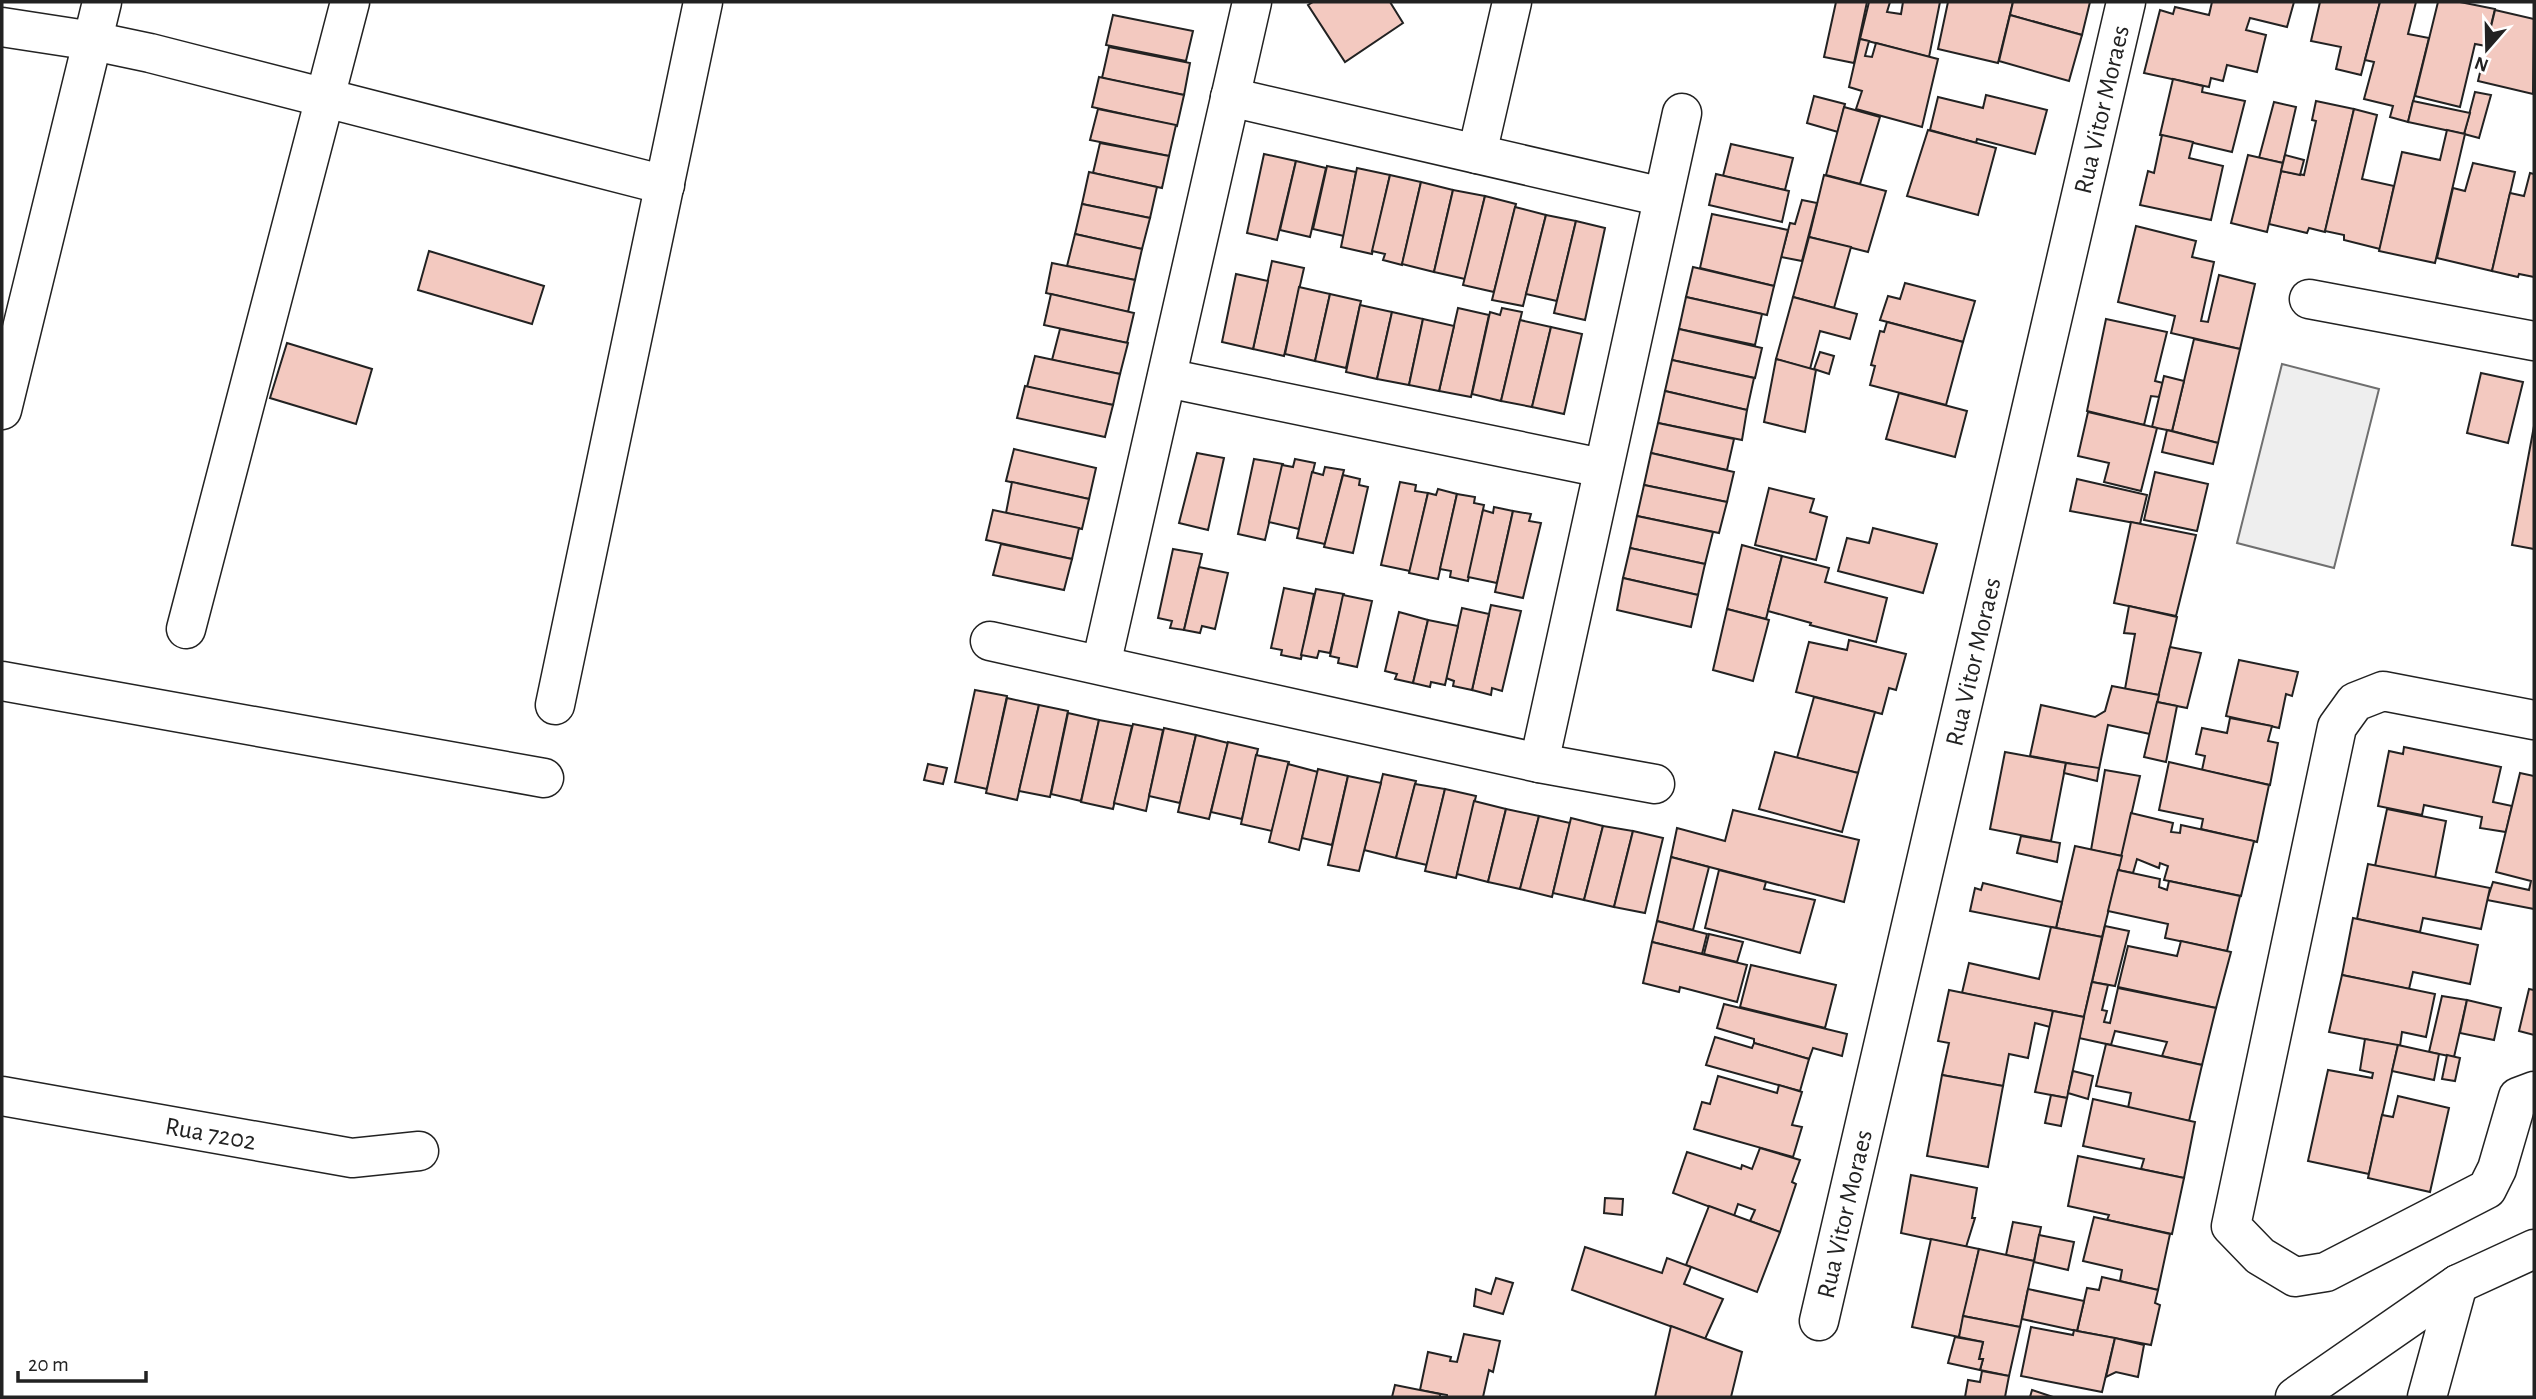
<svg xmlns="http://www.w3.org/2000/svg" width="2536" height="1399" font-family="'Alegreya Sans',sans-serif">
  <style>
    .green { fill: #eee; stroke: #6f6f6f; stroke-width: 2 }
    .building { fill: #f3c9c0; stroke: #222; stroke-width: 2 }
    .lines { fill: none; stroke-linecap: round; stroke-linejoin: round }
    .minor-casing { stroke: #222; stroke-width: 41 }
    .major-casing { stroke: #222; stroke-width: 41 }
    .minor { stroke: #fff; stroke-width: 38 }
    .major { stroke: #fff; stroke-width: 38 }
    .labels { text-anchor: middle; stroke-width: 5; stroke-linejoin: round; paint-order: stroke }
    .street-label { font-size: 26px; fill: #222; stroke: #fff }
  </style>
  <rect width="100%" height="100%" fill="#fff"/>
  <!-- green -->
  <path class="green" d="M2282 364 2379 389 2334 568 2237 543Z"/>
  <!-- building -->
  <g class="building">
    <path d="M1313 2H1390L1403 23 1345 62 1308 5Z"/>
    <path d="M1836 2H1867L1854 63 1824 57Z"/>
    <path d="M1869 2H1890L1887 12 1901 14 1903 2H1940L1929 57 1860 39Z"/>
    <path d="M1948 2H2013L1998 63 1938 49Z"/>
    <path d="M2013 2H2090L2082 35 2010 15Z"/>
    <path d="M2212 2H2294L2287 27 2250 18 2246 30 2266 35 2257 72 2227 65 2223 81 2211 78 2209 87 2144 73 2160 10 2173 14 2175 7 2209 15Z"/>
    <path d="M2320 2H2380L2361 75 2336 69 2341 47 2311 41Z"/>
    <path d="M2380 2H2416L2408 34 2429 38 2408 122 2390 117 2393 106 2364 99 2374 62 2365 60Z"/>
    <path d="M2438 2H2460L2495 9 2486 46 2475 44 2460 107 2415 96Z"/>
    <path d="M2495 10 2534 19 2533 94 2478 81Z"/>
    <path d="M1113 15 1193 31 1186 61 1106 45Z"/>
    <path d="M2010 15 2082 35 2069 81 1999 61Z"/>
    <path d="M1860 39 1869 41 1865 56 1872 57 1876 43 1938 59 1922 127 1856 109 1862 91 1849 87Z"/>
    <path d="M1109 47 1190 63 1184 95 1102 78Z"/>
    <path d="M1099 77 1184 95 1177 126 1092 107Z"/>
    <path d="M2173 79 2203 86 2202 92 2245 101 2232 152 2160 135Z"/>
    <path d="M2475 92 2491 95 2479 138 2464 134Z"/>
    <path d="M1986 95 2047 110 2035 154 1977 139 1976 143 1930 130 1938 97 1983 108Z"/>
    <path d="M1814 96 1845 104 1838 132 1807 123Z"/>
    <path d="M2316 101 2354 109 2325 232 2309 228 2307 233 2269 224 2281 171 2304 175 2316 121 2312 120Z"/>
    <path d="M2413 101 2470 113 2464 134 2408 122Z"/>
    <path d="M2274 102 2296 107 2283 163 2259 158Z"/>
    <path d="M1844 107 1880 117 1860 184 1826 175Z"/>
    <path d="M1098 109 1176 125 1169 156 1090 140Z"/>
    <path d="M2354 109 2377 115 2362 179 2394 186 2380 249 2344 240V235L2325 231Z"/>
    <path d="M1928 130 1996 148 1978 215 1907 196Z"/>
    <path d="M2447 130 2465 134 2435 263 2379 251 2402 152 2440 160Z"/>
    <path d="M2162 135 2193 142 2189 158 2223 166 2211 220 2140 205 2148 171 2154 173Z"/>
    <path d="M1100 143 1169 156 1162 188 1093 173Z"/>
    <path d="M1731 144 1793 158 1785 190 1723 176Z"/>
    <path d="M1264 154 1296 161 1277 240 1247 233Z"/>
    <path d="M2248 155 2283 163 2267 232 2231 223Z"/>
    <path d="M2285 155 2304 160 2300 175 2281 171Z"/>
    <path d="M1296 161 1326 168 1310 237 1280 230Z"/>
    <path d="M2473 163 2515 172 2492 271 2437 258 2453 188 2465 191Z"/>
    <path d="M1327 166 1356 172 1344 236 1313 229Z"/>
    <path d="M1357 168 1390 175 1372 254 1341 247Z"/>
    <path d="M1089 172 1157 187 1150 218 1082 204Z"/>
    <path d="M2530 173 2534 174V277L2519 274 2518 277 2492 271 2510 193 2524 196Z"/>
    <path d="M1716 174 1789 191 1782 222 1709 205Z"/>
    <path d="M1390 175 1421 182 1402 265 1383 260 1385 254 1372 251Z"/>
    <path d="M1824 175 1886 191 1868 252 1809 237Z"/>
    <path d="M1421 182 1453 190 1434 272 1402 264Z"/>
    <path d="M1453 190 1485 196 1465 279 1434 272Z"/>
    <path d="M1485 196 1516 204 1494 292 1463 285Z"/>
    <path d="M1802 200 1817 203 1802 261 1781 257 1790 223 1795 224Z"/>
    <path d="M1082 204 1150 218 1142 249 1075 234Z"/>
    <path d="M1515 207 1546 215 1523 306 1492 300Z"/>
    <path d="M1712 214 1788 230 1774 286 1700 268Z"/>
    <path d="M1546 215 1576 221 1557 301 1526 294Z"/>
    <path d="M1576 221 1605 228 1585 320 1554 313Z"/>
    <path d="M2136 226 2196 241 2192 257 2214 262 2201 321 2208 322 2219 275 2255 284 2240 349 2171 333 2175 316 2118 302Z"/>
    <path d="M1075 234 1142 249 1135 280 1067 266Z"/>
    <path d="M1809 237 1851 247 1834 308 1793 297Z"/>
    <path d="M429 251 544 286 532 324 418 290Z"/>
    <path d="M1272 261 1304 268 1284 356 1253 349Z"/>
    <path d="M1052 263 1135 280 1128 312 1046 293Z"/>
    <path d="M1693 267 1774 286 1767 315 1686 297Z"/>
    <path d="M1236 274 1268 281 1253 349 1222 342Z"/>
    <path d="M1905 283 1975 301 1963 342 1880 320 1888 296 1900 299Z"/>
    <path d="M1299 287 1330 294 1315 361 1285 354Z"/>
    <path d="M1051 294 1134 313 1127 343 1044 325Z"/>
    <path d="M1330 294 1361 301 1346 368 1315 361Z"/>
    <path d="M1686 297 1762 314 1755 345 1679 329Z"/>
    <path d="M1793 297 1857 314 1850 339 1820 331 1810 369 1776 359Z"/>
    <path d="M1360 305 1392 312 1377 379 1346 372Z"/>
    <path d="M1458 308 1489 315 1471 397 1439 391Z"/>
    <path d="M1502 308 1522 312 1501 401 1472 394 1490 312 1500 315Z"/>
    <path d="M1392 312 1423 319 1409 385 1377 379Z"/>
    <path d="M1423 319 1454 326 1439 391 1409 385Z"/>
    <path d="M2106 319 2167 332 2155 381 2163 383 2159 397 2151 396 2144 425 2087 411Z"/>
    <path d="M1520 320 1551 327 1532 407 1501 401Z"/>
    <path d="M1887 322 1963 342 1946 405 1870 385 1875 366 1871 365 1880 331 1884 332Z"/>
    <path d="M1551 327 1582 334 1564 414 1532 407Z"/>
    <path d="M1060 329 1128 343 1120 374 1052 360Z"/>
    <path d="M1679 329 1762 348 1755 378 1672 360Z"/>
    <path d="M2194 339 2240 349 2218 443 2172 431Z"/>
    <path d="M287 343 372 369 356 424 270 398Z"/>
    <path d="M1820 352 1834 356 1829 374 1814 369Z"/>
    <path d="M1035 356 1120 374 1113 405 1027 387Z"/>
    <path d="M1776 359 1816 370 1805 432 1764 422Z"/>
    <path d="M1672 360 1754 378 1747 410 1665 391Z"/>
    <path d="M2481 373 2523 382 2508 443 2467 433Z"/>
    <path d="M2164 376 2184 381 2172 431 2152 427Z"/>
    <path d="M1025 386 1113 405 1105 437 1017 418Z"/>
    <path d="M1665 391 1747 410 1742 440 1658 423Z"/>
    <path d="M1899 393 1967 411 1955 457 1886 439Z"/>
    <path d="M2088 412 2157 428 2141 491 2104 482 2109 463 2078 456Z"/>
    <path d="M1658 423 1734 439 1727 470 1651 453Z"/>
    <path d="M2534 426V549L2512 545Z"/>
    <path d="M2167 430 2218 443 2213 464 2162 452Z"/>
    <path d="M1014 449 1096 468 1089 499 1006 481Z"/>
    <path d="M1197 453 1224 458 1208 530 1179 523Z"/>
    <path d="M1651 453 1734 472 1727 502 1644 485Z"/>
    <path d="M1254 459 1283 464 1265 540 1238 534Z"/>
    <path d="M1295 459 1315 463 1299 529 1269 522 1282 465 1293 467Z"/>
    <path d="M1325 467 1344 470 1325 544 1297 538 1312 472 1323 475Z"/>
    <path d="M2155 472 2208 484 2197 531 2144 520Z"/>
    <path d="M1343 475 1360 479 1359 485 1368 487 1353 553 1324 547Z"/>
    <path d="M2077 479 2147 495 2140 524 2070 511Z"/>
    <path d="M1012 482 1089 499 1082 529 1006 513Z"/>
    <path d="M1400 482 1416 485 1415 491 1428 493 1410 571 1381 565Z"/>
    <path d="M1644 485 1727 502 1719 533 1637 516Z"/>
    <path d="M1769 488 1814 499 1810 512 1827 517 1816 560 1755 545Z"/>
    <path d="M1438 489 1457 494 1438 579 1409 573 1428 493 1436 495Z"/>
    <path d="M1457 494 1475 497 1474 503 1484 505 1468 581 1450 577 1451 571 1440 569Z"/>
    <path d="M1494 507 1513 511 1497 583 1468 577 1483 510 1493 513Z"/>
    <path d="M993 510 1079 528 1072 559 986 540Z"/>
    <path d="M1513 511 1531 514 1529 521 1541 523 1523 598 1495 592Z"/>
    <path d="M1637 516 1713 532 1705 564 1630 548Z"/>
    <path d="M2131 522 2196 535 2176 616 2114 603Z"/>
    <path d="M1873 528 1937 544 1923 593 1838 571 1847 538 1869 543Z"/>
    <path d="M1001 544 1072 559 1064 590 993 575Z"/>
    <path d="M1742 545 1782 556 1766 619 1727 609Z"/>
    <path d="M1630 548 1705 564 1698 595 1623 578Z"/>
    <path d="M1173 549 1202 554 1184 630 1170 628 1172 621 1158 618Z"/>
    <path d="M1782 556 1829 568 1825 582 1887 598 1876 642 1810 625 1811 623 1768 611Z"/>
    <path d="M1199 567 1228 573 1215 629 1202 626 1200 633 1184 630Z"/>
    <path d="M1623 578 1698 595 1691 627 1617 610Z"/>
    <path d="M1284 588 1314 594 1301 659 1281 655 1282 650 1271 648Z"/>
    <path d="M1316 589 1344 594 1330 653 1319 651 1317 658 1301 655Z"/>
    <path d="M1343 595 1372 601 1357 667 1338 663 1339 658 1330 656Z"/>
    <path d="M1491 605 1521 611 1502 691 1492 688 1491 695 1472 690Z"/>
    <path d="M2129 606 2177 617 2159 695 2125 689 2135 634 2124 633Z"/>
    <path d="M1462 608 1489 614 1472 690 1453 686 1454 681 1446 678Z"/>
    <path d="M1727 609 1769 620 1753 681 1713 670Z"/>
    <path d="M1399 612 1428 620 1413 683 1395 679 1397 674 1385 671Z"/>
    <path d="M1428 620 1458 626 1445 685 1431 682 1430 687 1413 683Z"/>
    <path d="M1849 640 1906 654 1896 690 1889 688 1882 714 1796 692 1809 642 1847 650Z"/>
    <path d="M2170 647 2201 653 2187 708 2157 702Z"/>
    <path d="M2239 660 2298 672 2292 696 2286 694 2279 728 2226 716Z"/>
    <path d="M2112 686 2159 695 2150 734 2108 725 2099 769 2030 756 2041 705 2095 717 2105 711Z"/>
    <path d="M975 690 1007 696 987 789 955 782Z"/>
    <path d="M1814 697 1875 712 1858 773 1797 758Z"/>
    <path d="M1007 698 1039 705 1017 800 986 793Z"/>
    <path d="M2157 702 2177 706 2166 762 2144 757Z"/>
    <path d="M1039 705 1068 711 1050 797 1019 791Z"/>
    <path d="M1068 713 1099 720 1081 801 1051 794Z"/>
    <path d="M2230 718 2272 726 2268 741 2278 743 2270 785 2202 770 2205 756 2196 754 2202 728 2227 733Z"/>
    <path d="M1099 720 1132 726 1113 809 1081 802Z"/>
    <path d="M1133 724 1163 730 1146 811 1114 803Z"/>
    <path d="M1164 728 1196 735 1180 803 1149 796Z"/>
    <path d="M1196 735 1228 743 1209 819 1178 812Z"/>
    <path d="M1228 742 1258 749 1242 819 1211 812Z"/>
    <path d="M2404 747 2501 767 2493 802 2512 806 2506 832 2480 828 2482 817 2424 805 2422 815 2378 806 2389 751 2403 754Z"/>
    <path d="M1775 752 1858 773 1842 832 1759 809Z"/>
    <path d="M2005 752 2066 763 2051 841 1990 829Z"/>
    <path d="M1256 755 1289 762 1272 831 1241 824Z"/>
    <path d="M2169 762 2269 785 2257 842 2201 829 2203 819 2159 810Z"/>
    <path d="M2066 763 2099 768 2097 781 2064 773Z"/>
    <path d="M928 764 947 768 943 784 924 780Z"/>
    <path d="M1288 764 1318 772 1299 850 1269 842Z"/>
    <path d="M1318 769 1348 776 1332 845 1302 838Z"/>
    <path d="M2105 770 2140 776 2122 856 2091 850Z"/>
    <path d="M2520 773 2534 776V909L2487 900 2493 882 2529 890 2531 881 2496 872Z"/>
    <path d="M1383 774 1416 781 1396 858 1364 850Z"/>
    <path d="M1348 776 1381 783 1359 871 1328 865Z"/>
    <path d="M1415 784 1445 789 1427 865 1396 858Z"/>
    <path d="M1445 789 1476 796 1456 878 1425 871Z"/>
    <path d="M1474 801 1506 809 1488 882 1457 874Z"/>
    <path d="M1506 809 1539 816 1520 889 1488 882Z"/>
    <path d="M2387 809 2446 821 2435 878 2375 866Z"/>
    <path d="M1733 810 1859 840 1844 902 1671 857 1677 828 1725 841Z"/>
    <path d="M2131 813 2173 823 2171 832 2180 833 2181 825 2254 841 2241 896 2164 880 2168 866 2160 863 2159 868 2137 859 2133 873 2118 870Z"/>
    <path d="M1539 816 1570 823 1552 897 1520 889Z"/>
    <path d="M1571 818 1603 826 1584 900 1553 893Z"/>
    <path d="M1603 826 1633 831 1614 907 1584 900Z"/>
    <path d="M1633 831 1663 838 1645 913 1614 907Z"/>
    <path d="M2021 836 2060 843 2057 862 2017 853Z"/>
    <path d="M2075 846 2122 856 2102 937 2056 928Z"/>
    <path d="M1671 857 1709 867 1693 930 1657 921Z"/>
    <path d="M2368 864 2490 888 2481 929 2423 918 2420 932 2357 919Z"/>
    <path d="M1719 870 1766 882 1764 889 1815 900 1800 953 1705 928Z"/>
    <path d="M2118 870 2160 879 2159 887 2167 890 2169 881 2240 896 2227 951 2165 938 2168 924 2108 911Z"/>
    <path d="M1983 883 2062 902 2056 928 1970 911 1975 888 1981 890Z"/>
    <path d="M2353 918 2478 945 2470 984 2413 972 2409 989 2342 975Z"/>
    <path d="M1657 921 1707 934 1702 954 1652 942Z"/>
    <path d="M2105 926 2129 931 2115 986 2092 982Z"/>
    <path d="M2051 927 2102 937 2084 1017 1962 993 1969 963 2039 979Z"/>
    <path d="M1709 934 1743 942 1737 962 1704 954Z"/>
    <path d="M2181 941 2231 952 2216 1008 2118 987 2128 946 2177 956Z"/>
    <path d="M1652 942 1747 965 1737 1002 1680 987 1679 992 1643 983Z"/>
    <path d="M1751 965 1836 985 1825 1028 1740 1007Z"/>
    <path d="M2342 975 2435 994 2426 1037 2402 1032 2400 1046 2329 1032Z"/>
    <path d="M2092 982 2108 985 2102 1010 2107 1011 2104 1022 2110 1023 2118 988 2216 1008 2202 1065 2162 1056 2167 1042 2115 1031 2111 1045 2079 1038Z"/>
    <path d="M2529 989 2534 990V1035L2519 1031Z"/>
    <path d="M1949 990 2053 1011 2050 1027 2035 1023 2028 1058 2009 1054 2003 1086 1942 1075 1949 1043 1938 1041Z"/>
    <path d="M2442 996 2467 1000 2454 1057 2429 1052Z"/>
    <path d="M2467 1000 2501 1008 2494 1040 2460 1033Z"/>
    <path d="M1724 1004 1847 1034 1842 1056 1813 1048 1809 1059 1754 1043V1039L1717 1028Z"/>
    <path d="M2053 1011 2084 1017 2067 1098 2035 1092Z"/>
    <path d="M1715 1037 1752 1048 1754 1043 1809 1059 1800 1091 1706 1065Z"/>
    <path d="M2365 1039 2398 1045 2369 1174 2308 1161 2328 1070 2372 1078 2373 1073 2360 1070Z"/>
    <path d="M2106 1044 2202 1065 2189 1121 2128 1108 2131 1093 2096 1086Z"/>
    <path d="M2398 1045 2439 1054 2434 1080 2392 1071Z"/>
    <path d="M2447 1055 2460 1058 2455 1081 2442 1079Z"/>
    <path d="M2073 1071 2093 1076 2088 1099 2068 1093Z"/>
    <path d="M1942 1075 2003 1086 1988 1167 1927 1156Z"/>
    <path d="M1718 1076 1777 1093 1779 1085 1802 1092 1792 1125 1802 1127 1793 1157 1694 1129 1702 1102 1710 1104Z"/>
    <path d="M2051 1095 2067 1098 2061 1126 2045 1123Z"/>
    <path d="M2398 1096 2449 1108 2430 1192 2368 1178 2382 1115 2393 1117Z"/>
    <path d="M2093 1099 2195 1122 2184 1178 2141 1169 2144 1159 2083 1146Z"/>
    <path d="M1760 1148 1800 1160 1792 1182 1796 1184 1780 1232 1750 1221 1755 1210 1738 1204 1734 1216 1673 1193 1687 1152 1741 1169 1742 1165 1752 1169Z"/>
    <path d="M2078 1156 2184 1178 2172 1234 2107 1220 2109 1215 2068 1206Z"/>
    <path d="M1911 1175 1977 1188 1972 1218H1975L1966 1247 1901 1233Z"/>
    <path d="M1605 1198 1623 1199 1622 1215 1604 1213Z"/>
    <path d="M1709 1206 1780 1232 1757 1292 1686 1265Z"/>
    <path d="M2094 1217 2170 1234 2158 1290 2120 1281 2122 1270 2083 1261Z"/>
    <path d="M2013 1222 2041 1227 2034 1261 2006 1255Z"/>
    <path d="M2039 1235 2074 1242 2068 1270 2034 1262Z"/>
    <path d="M1931 1239 1979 1249 1959 1337 1912 1327Z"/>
    <path d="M1585 1247 1662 1273 1667 1258 1691 1267 1684 1284 1723 1299 1705 1339 1572 1290Z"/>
    <path d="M1979 1249 2034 1261 2020 1327 1963 1316Z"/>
    <path d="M2102 1277 2158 1290 2155 1303 2160 1305 2151 1345 2077 1331 2087 1288 2099 1290Z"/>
    <path d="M1496 1278 1513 1283 1503 1314 1474 1306 1476 1289 1491 1294Z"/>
    <path d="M2028 1289 2084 1301 2077 1331 2022 1319Z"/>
    <path d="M1963 1316 2020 1327 2009 1376 1980 1370 1983 1359H1979L1983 1342 1959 1337Z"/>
    <path d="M1671 1326 1742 1352 1731 1397H1655Z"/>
    <path d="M2031 1327 2073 1335 2074 1330 2077 1331 2115 1338 2102 1392 2021 1376Z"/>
    <path d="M1464 1334 1500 1341 1493 1372 1489 1370 1483 1397H1447V1395L1420 1390 1428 1352 1451 1357 1450 1361 1457 1362Z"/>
    <path d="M1955 1337 1983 1342 1979 1359H1983L1980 1370 1948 1363Z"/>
    <path d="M2115 1338 2144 1345 2138 1377 2116 1372 2106 1377Z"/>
    <path d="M1982 1371 2009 1376 2005 1397H1965L1968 1380 1980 1382Z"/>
    <path d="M1395 1385 1440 1394V1397H1392Z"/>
    <path d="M2032 1390 2053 1397H2030Z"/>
  </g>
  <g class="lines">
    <defs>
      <g id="minor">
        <path d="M2 27 93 41 150 53 665 185"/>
        <path d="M1230 97 1663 197"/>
        <path d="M1477 154 1512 2"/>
        <path d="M2309 299 2534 341"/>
        <path d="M1167 378 1602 468"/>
        <path d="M2 410 102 2"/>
        <path d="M186 629 350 2"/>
        <path d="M990 641 1539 763 1655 784"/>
        <path d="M1101 665 1252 2"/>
        <path d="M2 681 544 778"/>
        <path d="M555 705 703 2"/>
        <path d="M2534 720 2383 691 2355 702 2337 727 2231 1226 2260 1256 2295 1277 2326 1272 2487 1189 2497 1169 2518 1097 2534 1091"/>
        <path d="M1539 763 1682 113"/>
        <path id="s1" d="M2 1096 352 1158 419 1151"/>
        <path id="s2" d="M1819 1321 2126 2"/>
        <path d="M2427 1397 2458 1284"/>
      </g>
      <path id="major" d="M2295 1397 2458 1284 2534 1249"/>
    </defs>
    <!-- minor casing -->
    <use href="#minor" class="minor-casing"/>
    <!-- major casing -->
    <use href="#major" class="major-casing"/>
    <!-- minor -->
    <use href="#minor" class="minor"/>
    <!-- major -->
    <use href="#major" class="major"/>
  </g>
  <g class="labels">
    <!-- street labels -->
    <g class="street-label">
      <text dy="9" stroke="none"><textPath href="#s2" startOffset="1244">Rua Vitor Moraes</textPath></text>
      <text dy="9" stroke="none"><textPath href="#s2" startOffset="677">Rua Vitor Moraes</textPath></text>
      <text dy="9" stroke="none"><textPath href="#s1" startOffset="212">Rua 7202</textPath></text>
      <text dy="9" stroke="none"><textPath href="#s2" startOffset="110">Rua Vitor Moraes</textPath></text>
    </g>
  </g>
  <!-- border -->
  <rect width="2536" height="1399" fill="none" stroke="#222222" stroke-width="7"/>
  <!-- north arrow -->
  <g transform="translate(2487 49) rotate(200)" stroke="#ffffff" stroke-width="5" paint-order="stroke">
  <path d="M0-5L12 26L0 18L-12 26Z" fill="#222222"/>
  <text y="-10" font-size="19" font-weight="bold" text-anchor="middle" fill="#222222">N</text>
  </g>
  <!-- scale -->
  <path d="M18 1371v10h128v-10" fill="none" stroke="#222222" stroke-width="3.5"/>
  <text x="28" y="1371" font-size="21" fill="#222222" stroke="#ffffff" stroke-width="5" paint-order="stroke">20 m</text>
</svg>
